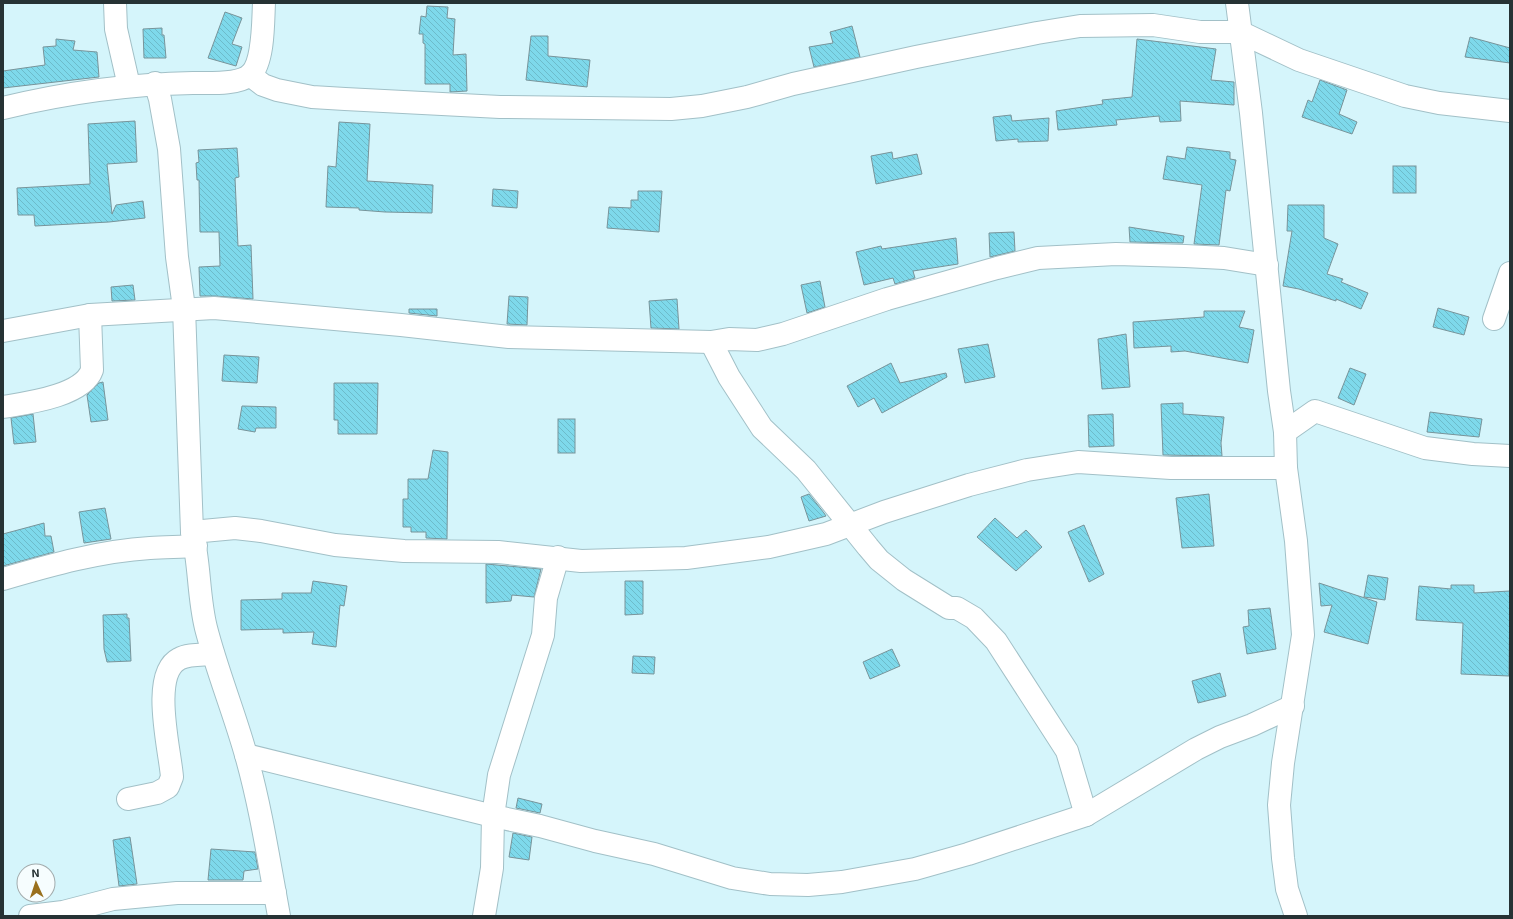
<svg xmlns="http://www.w3.org/2000/svg" width="1513" height="919" font-family="'Exo 2',sans-serif">
  <style>
    .building { fill: url(#building-back-hatch); stroke: #78949a }
    .lines { fill: none; stroke-linecap: round; stroke-linejoin: round }
    .minor-casing { stroke: #a2c0c7; stroke-width: 24 }
    .minor { stroke: #fff; stroke-width: 22 }
  </style>
  <defs>
    <pattern id="building-back-hatch" width="6" height="6" patternUnits="userSpaceOnUse"><rect width="6" height="6" fill="#7ed9eb"/><path d="M-1 5l2 2M0 0l6 6M5-1l2 2" fill="none" stroke="#6dbbca"/></pattern>
  </defs>
  <rect width="100%" height="100%" fill="#d5f5fb"/>
  <!-- building -->
  <g class="building">
    <path d="M427 6 448 7 447 18 455 19 453 55 466 54 467 91 450 92V84H425V44L423 43V34H419L421 16 426 17Z"/>
    <path d="M225 12 242 18 232 44 242 47 236 66 208 58Z"/>
    <path d="M852 26 860 57 814 67 809 47 833 43 830 32Z"/>
    <path d="M162 28V35H164L166 58H144L143 29Z"/>
    <path d="M531 36H548V56L590 60 587 87 526 80Z"/>
    <path d="M1470 37 1510 48V63L1465 57Z"/>
    <path d="M56 39 75 41 73 50 97 52 99 77 3 88V71L45 65 43 47 56 46Z"/>
    <path d="M1137 39 1216 49 1211 80 1234 82V105L1180 101 1181 121 1160 122 1159 116 1116 120 1117 125 1058 130 1056 111 1103 104 1102 100 1132 97Z"/>
    <path d="M1320 80 1347 90 1339 114 1357 122 1352 134 1302 117 1308 100 1312 102Z"/>
    <path d="M1011 115 1012 121 1049 118 1048 141 1018 142V139L996 141 993 117Z"/>
    <path d="M135 121 137 162 107 164 112 214 116 205 143 201 145 218 109 222 35 226 34 215H18L17 188 90 184 88 124Z"/>
    <path d="M339 122 370 124 367 181 433 185 432 213 385 212 359 210V208L326 207 328 166 336 167Z"/>
    <path d="M1187 147 1230 152V159L1236 160 1230 191 1226 190 1219 245 1194 244 1202 185 1163 179 1167 156 1185 159Z"/>
    <path d="M237 148 239 177 235 178 238 246 251 245 253 299 215 296H200L199 267 220 266 219 232H200L199 180H197L196 163 199 162 198 150Z"/>
    <path d="M892 152 893 159 917 154 922 174 876 184 871 156Z"/>
    <rect x="1393" y="166" width="23" height="27"/>
    <path d="M493 189 518 191 517 208 492 206Z"/>
    <path d="M638 191H662L659 232 607 228 609 207 631 208V200H638Z"/>
    <path d="M1288 205H1324V238L1338 244 1327 274 1343 279 1341 282 1368 293 1361 309 1336 299V301L1299 289 1283 286 1292 231H1287Z"/>
    <path d="M1129 227 1184 236 1183 243 1130 242Z"/>
    <path d="M1014 232 1015 251 990 257 989 233Z"/>
    <path d="M956 238 958 264 913 271 915 278 895 284 893 278 864 285 856 252 881 246 882 249Z"/>
    <path d="M820 281 825 307 807 313 801 285Z"/>
    <path d="M133 285 135 300 112 301 111 287Z"/>
    <path d="M509 296 528 297 527 325 507 324Z"/>
    <path d="M677 299 679 329 651 328 649 301Z"/>
    <path d="M1438 308 1469 317 1464 335 1433 327Z"/>
    <path d="M409 309H437V316L409 313Z"/>
    <path d="M1204 311H1245L1239 327 1254 330 1248 363 1185 351 1171 352V346L1134 348 1133 322 1204 317Z"/>
    <path d="M1126 334 1130 387 1102 389 1098 339Z"/>
    <path d="M988 344 995 377 965 383 958 349Z"/>
    <path d="M224 355 259 357 257 383 222 381Z"/>
    <path d="M891 363 900 383 946 373 947 377 882 413 874 398 858 407 847 386Z"/>
    <path d="M1350 368 1366 374 1354 405 1338 398Z"/>
    <path d="M103 382 108 420 91 422 87 395 99 383Z"/>
    <path d="M334 383H378L377 434H338V420H334Z"/>
    <path d="M1183 403V414L1224 417 1221 443 1222 456 1163 455 1161 404Z"/>
    <path d="M242 406 276 407V428H256L255 432 238 429Z"/>
    <path d="M1430 412 1482 419 1479 437 1427 432Z"/>
    <path d="M33 414 36 442 14 444 11 418Z"/>
    <path d="M1113 414 1114 446 1089 447 1088 415Z"/>
    <rect x="558" y="419" width="17" height="34"/>
    <path d="M433 450 448 452 447 539 426 538V532H411V527H403V499H408V479H428Z"/>
    <path d="M809 494 824 513 826 516 809 521 801 497Z"/>
    <path d="M1209 494 1214 546 1182 548 1176 498Z"/>
    <path d="M105 508 111 539 84 543 79 512Z"/>
    <path d="M995 518 1017 538 1026 530 1042 547 1016 571 977 537Z"/>
    <path d="M44 523 45 536H51L54 552 3 566V534Z"/>
    <path d="M1084 525 1104 574 1089 582 1068 532Z"/>
    <path d="M486 564 541 569 534 597 512 595 511 601 486 603Z"/>
    <path d="M1368 575 1388 578 1385 600 1364 597Z"/>
    <path d="M313 581 347 586 344 606 340 605 336 647 312 644 314 632 283 633V629L241 630V600L282 599V593H311Z"/>
    <path d="M625 581H643V614L625 615Z"/>
    <path d="M1319 583 1377 602 1368 644 1324 632 1332 605 1321 606Z"/>
    <path d="M1451 585H1474V593L1510 591 1509 676 1461 674 1463 623 1416 620 1419 586 1451 589Z"/>
    <path d="M1270 608 1276 649 1247 654 1243 627 1249 626 1248 610Z"/>
    <path d="M127 614V618H129L131 661 107 662 104 649 103 615Z"/>
    <path d="M892 649 900 666 870 679 863 662Z"/>
    <path d="M633 656 655 657 654 674 632 673Z"/>
    <path d="M1220 673 1226 696 1198 703 1192 681Z"/>
    <path d="M518 798 542 804 540 813 516 808Z"/>
    <path d="M513 833 532 837 529 860 509 857Z"/>
    <path d="M130 837 137 884 119 886 113 840Z"/>
    <path d="M211 849 255 852 258 869 244 871 243 880H208Z"/>
  </g>
  <g class="lines">
    <defs>
      <g id="minor">
        <path d="M115 3 116 29 129 86"/>
        <path d="M1237 3 1251 113 1279 391 1285 432 1286 468 1296 541 1303 635 1283 763 1279 805 1283 858 1287 889 1296 916"/>
        <path d="M250 75 263 85 277 90 312 97 345 99 500 107 671 109 702 106 747 97 793 84 916 57 1037 33 1080 26 1153 25 1200 32H1240L1299 60 1405 96 1439 103 1510 111"/>
        <path d="M155 83 160 99 169 149 177 257 184 308 192 532C200 563 198 596 206 628 217 671 234 712 246 755 261 808 269 862 279 916"/>
        <path d="M3 108C65 93 129 84 193 83 208 83 240 85 251 74 264 61 263 20 264 3"/>
        <path d="M1494 319 1510 273"/>
        <path d="M3 331 90 315 214 308 401 325 509 337 711 342 729 339 757 340 783 334 887 299 997 268 1038 258 1116 254 1185 256 1224 258 1267 265"/>
        <path d="M711 342 729 377 762 428 806 470 868 547 879 560 904 580 949 608H957L974 618 996 641 1067 751 1086 815"/>
        <path d="M3 407C27 403 83 396 92 370L90 315"/>
        <path d="M1285 432 1315 411 1425 448 1473 454 1510 456"/>
        <path d="M192 532 235 528 261 531 335 545 404 551 498 552 581 561 686 558 769 547 826 534 884 512 969 485 1027 470 1078 462 1171 468H1286"/>
        <path d="M3 579C51 565 100 551 150 548 165 547 180 547 196 546"/>
        <path d="M246 755 493 816 540 826 595 841 654 854 732 878 770 884 808 885 842 882 915 869 968 854 1086 815 1196 749 1220 737 1252 725 1293 706"/>
        <path d="M128 799 157 793 168 787 172 777C170 750 150 674 179 659 188 654 202 655 213 654"/>
        <path d="M30 916 63 912 113 899 177 893H275"/>
        <path d="M484 916 492 868 493 816 499 775 543 635 546 598 558 557"/>
      </g>
    </defs>
    <!-- minor casing -->
    <use href="#minor" class="minor-casing"/>
    <!-- minor -->
    <use href="#minor" class="minor"/>
  </g>
  <!-- border -->
  <rect width="1513" height="919" fill="none" stroke="#263234" stroke-width="8"/>
  <!-- north arrow -->
  <g transform="translate(36 883) rotate(357)"><circle r="19" fill="#f6fdfe" stroke="#a3acad"/>
  <path d="M0-3L7 15L0 10L-7 15Z" fill="#99701d"/>
  <text y="-6" font-size="11" font-weight="bold" text-anchor="middle" fill="#263234">N</text>
  </g>
</svg>
